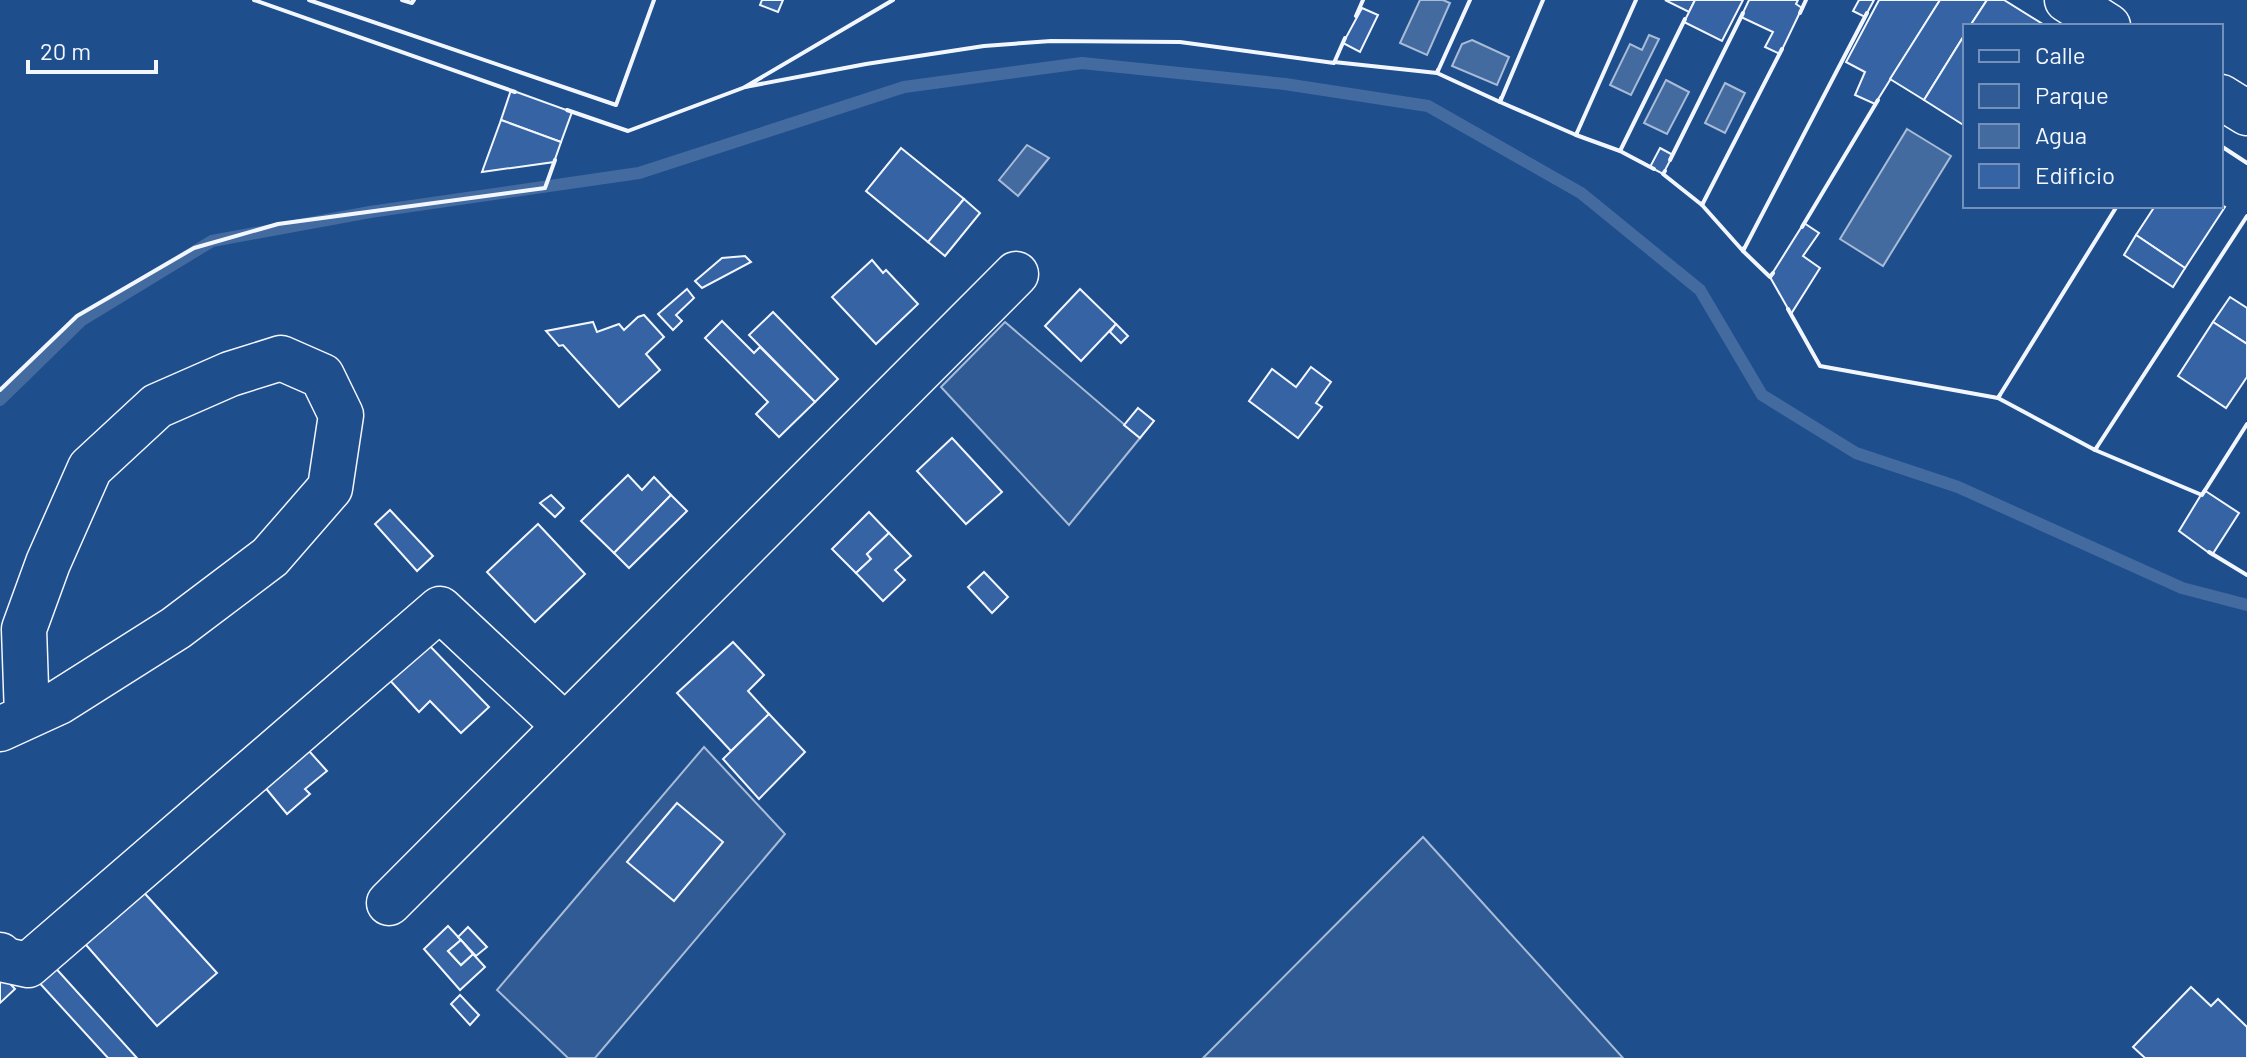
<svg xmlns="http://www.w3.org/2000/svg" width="2247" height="1058" font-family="Barlow,sans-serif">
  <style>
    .green { fill: #305b95; stroke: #a8bbd7; stroke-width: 2 }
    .water { fill: #446ba0; stroke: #a8bbd7; stroke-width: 2 }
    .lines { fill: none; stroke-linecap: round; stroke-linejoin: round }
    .stream { stroke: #446ba0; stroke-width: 12 }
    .building { fill: #3563a3; stroke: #f2f6ff; stroke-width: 2 }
    .minor-casing { stroke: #f2f6ff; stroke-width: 47 }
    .minor { stroke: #1f4e8c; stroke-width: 44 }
    .wall { stroke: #f2f6ff; stroke-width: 4 }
  </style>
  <rect width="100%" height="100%" fill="#1f4e8c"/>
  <!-- green -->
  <g class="green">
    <path d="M1005 322 1140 438 1069 525 941 387Z"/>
    <path d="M704 747 785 834 595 1058H568L497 990Z"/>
    <path d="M1423 837 1623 1058H1203Z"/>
  </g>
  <!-- water -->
  <g class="water">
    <path d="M1420 0H1443L1450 3 1427 55 1400 43Z"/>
    <path d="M1649 35 1659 39 1631 95 1610 85 1630 44 1642 50Z"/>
    <path d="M1472 40 1509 57 1497 85 1452 66 1462 44Z"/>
    <path d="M1666 80 1689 92 1667 134 1644 123Z"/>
    <path d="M1725 83 1745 93 1725 133 1705 123Z"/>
    <path d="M1907 129 1951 156 1883 266 1840 239Z"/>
    <path d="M1027 145 1049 158 1018 196 999 180Z"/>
  </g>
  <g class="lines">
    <!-- stream -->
    <path class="stream" d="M0 400 82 320 212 241 370 212 639 173 904 87 1082 63 1285 84 1428 106 1581 193 1700 290 1762 395 1856 453 1958 487 2182 588 2247 605"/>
  </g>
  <!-- building -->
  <g class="building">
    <path d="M762 0H783L778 12 760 5Z"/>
    <path d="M1665 0H1695L1689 12Z"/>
    <path d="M1695 0H1743L1722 41 1684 22Z"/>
    <path d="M1749 0H1798L1796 4 1802 8 1780 54 1765 47 1773 32 1741 17Z"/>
    <path d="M1859 0H1874L1865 17 1853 11Z"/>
    <path d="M1879 0H1940L1875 104 1855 95 1865 72 1846 62Z"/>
    <path d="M1940 0H1987L1970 26H1965V34L1924 100 1890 79Z"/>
    <path d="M1987 0H2004L2046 26H1970Z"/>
    <path d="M1362 8 1378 15 1360 52 1343 43Z"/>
    <path d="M1965 34V126L1924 100Z"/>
    <path d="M511 90 572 112 561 142 501 120Z"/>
    <path d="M501 120 561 142 554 162 482 172Z"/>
    <path d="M901 148 964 199 928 242 866 191Z"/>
    <path d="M1660 148 1673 155 1663 174 1650 167Z"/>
    <path d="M964 199 980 213 945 256 928 242Z"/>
    <path d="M2221 205 2225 207 2185 268 2136 235 2155 206Z"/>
    <path d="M1804 223 1819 233 1803 256 1820 268 1791 314 1770 277Z"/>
    <path d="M2136 235 2185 268 2173 287 2124 255Z"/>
    <path d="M745 256 751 262 702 288 695 281 722 258Z"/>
    <path d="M872 260 883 273 886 270 918 304 876 344 832 297Z"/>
    <path d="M687 289 694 298 676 315 682 321 673 330 658 314Z"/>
    <path d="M1080 289 1116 324 1081 361 1045 326Z"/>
    <path d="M2230 297 2247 308V344L2213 322Z"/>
    <path d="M773 312 838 379 815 402 749 335Z"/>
    <path d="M644 315 664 337 646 354 660 370 619 407 563 345 559 346 546 331 593 322 597 332 619 324 624 330 638 317Z"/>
    <path d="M722 321 754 353 760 347 815 402 779 437 756 414 768 402 705 338Z"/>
    <path d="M2213 322 2247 344V377L2226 408 2178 376Z"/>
    <path d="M1116 324 1128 336 1121 343 1110 332Z"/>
    <path d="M1311 367 1331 382 1316 403 1322 407 1298 438 1249 401 1272 369 1296 387Z"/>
    <path d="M1138 408 1154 421 1140 438 1124 425Z"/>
    <path d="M952 438 1002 492 966 524 917 471Z"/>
    <path d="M628 475 642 490 654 477 671 495 614 553 581 521Z"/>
    <path d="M2204 490 2239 513 2212 555 2179 531Z"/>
    <path d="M551 495 564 508 555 517 540 503Z"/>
    <path d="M671 495 687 511 629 568 614 553Z"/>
    <path d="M390 510 433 556 417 571 375 524Z"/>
    <path d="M869 512 889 533 867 554 871 559 856 573 832 549Z"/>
    <path d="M538 524 585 574 535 622 487 572Z"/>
    <path d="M889 533 911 556 895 570 905 580 883 601 856 573 871 559 867 554Z"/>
    <path d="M984 572 1008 597 992 613 968 587Z"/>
    <path d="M424 640 489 707 461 733 430 701 419 712 386 676Z"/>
    <path d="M733 642 764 675 748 691 769 714 731 751 677 693Z"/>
    <path d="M769 714 805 752 759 799 723 759Z"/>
    <path d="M301 742 327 771 305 789 310 794 287 814 259 780Z"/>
    <path d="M677 803 723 842 674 901 627 862Z"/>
    <path d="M138 886 217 973 157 1026 80 938Z"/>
    <path d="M448 926 461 940 448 951 461 965 473 954 485 967 460 990 424 949Z"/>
    <path d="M468 927 487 947 476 956 458 937Z"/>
    <path d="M461 940 473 954 461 965 448 951Z"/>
    <path d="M51 963 137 1058H108L35 978Z"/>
    <path d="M0 973 15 989 0 1003Z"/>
    <path d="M2191 987 2211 1006 2218 999 2247 1027V1058H2145L2133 1047Z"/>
    <path d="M460 995 479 1015 470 1025 451 1004Z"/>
  </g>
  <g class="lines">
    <defs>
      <g id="minor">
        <path d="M2067 0 2108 26"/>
        <path d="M2221 97 2247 113"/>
        <path d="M0 729 59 702 176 628 270 557 330 488 341 415 322 376 281 358 230 374 157 406 90 468 48 563 24 629 27 716"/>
        <path d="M389 903 1016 274"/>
        <path d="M0 955 5 960 28 965 440 609 565 726"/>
      </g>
    </defs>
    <!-- minor casing -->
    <use href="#minor" class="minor-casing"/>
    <!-- minor -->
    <use href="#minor" class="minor"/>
    <!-- wall -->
    <g class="wall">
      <path d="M254 0 515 92"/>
      <path d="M309 0 616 105 654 0"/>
      <path d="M402 0 412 3 414 0"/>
      <path d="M893 0 745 87 866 64 984 46 1051 41 1180 42 1334 63 1345 38"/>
      <path d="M1470 0 1437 73 1500 102 1501 98"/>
      <path d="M1543 0 1500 102 1576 135 1577 133"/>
      <path d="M1636 0 1576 135 1620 151 1654 169"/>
      <path d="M1800 13 1806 0"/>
      <path d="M1356 16 1363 0"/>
      <path d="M1334 62 1437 73 1438 70"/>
      <path d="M567 110 628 131 748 86"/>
      <path d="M2221 146 2247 163"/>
      <path d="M1620 151 1685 19"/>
      <path d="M1670 160 1743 13"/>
      <path d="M1665 171 1663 174 1702 205 1703 203"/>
      <path d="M1802 227 1878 100"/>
      <path d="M1744 248 1743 251 1702 205 1782 49"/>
      <path d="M1773 273 1770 277 1743 251 1867 13"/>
      <path d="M1788 309 1820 366 1998 398 2117 206"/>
      <path d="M0 390 77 316 194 248 278 224 545 188 555 160"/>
      <path d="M2000 395 1998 398 2095 450 2247 216"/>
      <path d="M2097 447 2095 450 2202 495 2247 424"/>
      <path d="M2209 552 2247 575"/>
    </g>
  </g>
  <!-- legend -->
  <rect x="1963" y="24" width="260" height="184" fill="#1f4e8c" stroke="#7391ba" stroke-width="2"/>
  <rect x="1979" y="50" width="40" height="12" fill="#1f4e8c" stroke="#7391ba" stroke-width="2"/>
  <text x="2035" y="64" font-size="24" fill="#f2f6ff">Calle</text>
  <rect x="1979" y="84" width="40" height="24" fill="#305b95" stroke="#7391ba" stroke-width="2"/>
  <text x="2035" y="104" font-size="24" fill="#f2f6ff">Parque</text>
  <rect x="1979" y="124" width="40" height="24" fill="#446ba0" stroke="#7391ba" stroke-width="2"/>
  <text x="2035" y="144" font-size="24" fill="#f2f6ff">Agua</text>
  <rect x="1979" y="164" width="40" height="24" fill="#3563a3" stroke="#7391ba" stroke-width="2"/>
  <text x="2035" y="184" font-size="24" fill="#f2f6ff">Edificio</text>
  <!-- scale -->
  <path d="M28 60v12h128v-12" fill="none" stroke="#f2f6ff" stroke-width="4"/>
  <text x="40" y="60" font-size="24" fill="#f2f6ff" stroke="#1f4e8c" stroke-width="6" paint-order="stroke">20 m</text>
</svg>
